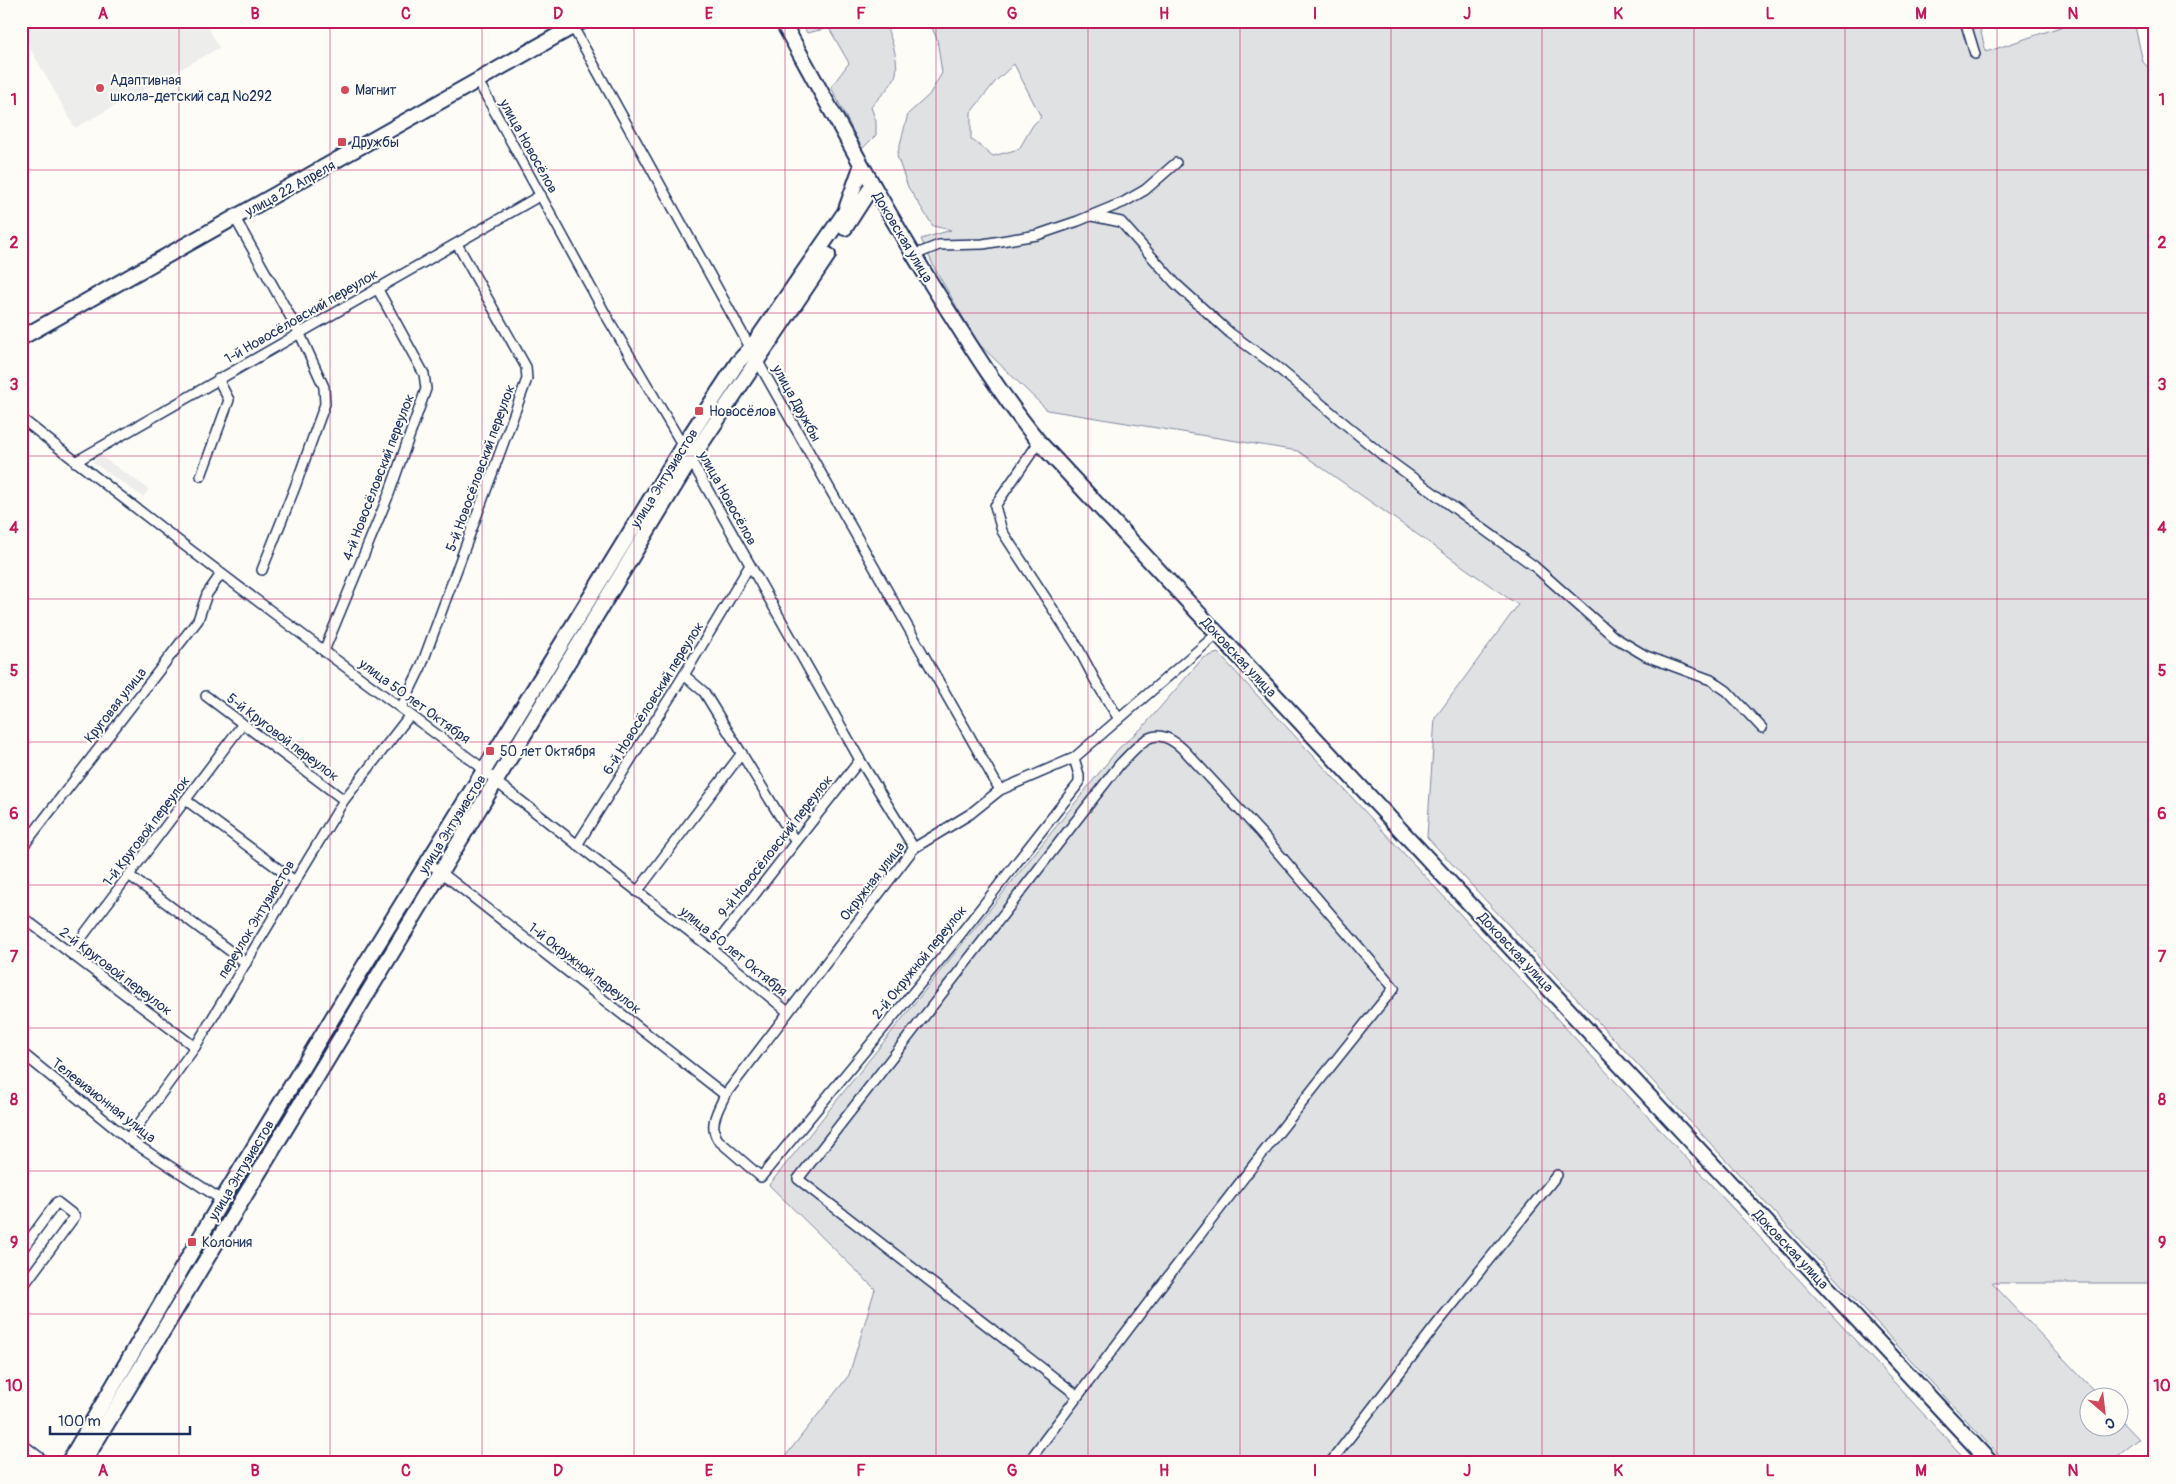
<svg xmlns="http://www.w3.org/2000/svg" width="2176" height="1484" font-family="Pangolin,sans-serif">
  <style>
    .built { fill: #edeeec }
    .green { fill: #e0e1e3; stroke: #7e88a0; fill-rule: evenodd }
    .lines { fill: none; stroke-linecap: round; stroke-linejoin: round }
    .street-casing { stroke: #1b2f5e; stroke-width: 12 }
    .secondary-casing { stroke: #1b2f5e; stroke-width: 18 }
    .street { stroke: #fdfcf7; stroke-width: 9 }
    .secondary { stroke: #fdfcf7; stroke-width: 14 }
    .grid { fill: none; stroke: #c2185b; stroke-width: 1; stroke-opacity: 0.55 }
    .poi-dot { fill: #d1495b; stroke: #fdfcf7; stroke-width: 2 }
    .labels { text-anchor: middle; stroke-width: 4; stroke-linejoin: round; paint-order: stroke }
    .poi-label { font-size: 14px; fill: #1b2f5e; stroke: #fdfcf7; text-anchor: start }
    .street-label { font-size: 14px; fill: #1b2f5e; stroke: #fdfcf7 }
    .neatline { fill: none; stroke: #c2185b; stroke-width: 2 }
    .grid-label { font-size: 16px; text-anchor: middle; font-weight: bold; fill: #c2185b }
  </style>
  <rect width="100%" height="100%" fill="#fdfcf7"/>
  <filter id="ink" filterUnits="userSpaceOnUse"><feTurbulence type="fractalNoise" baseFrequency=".02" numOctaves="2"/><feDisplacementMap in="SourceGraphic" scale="10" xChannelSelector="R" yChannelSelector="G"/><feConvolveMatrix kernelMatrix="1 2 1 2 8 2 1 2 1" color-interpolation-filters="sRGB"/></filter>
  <g filter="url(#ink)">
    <!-- built -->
    <g class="built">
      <path d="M21 21H205L219 48 75 128 21 32Z"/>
      <path d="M98 454 149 489 143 497 92 462Z"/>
    </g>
    <!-- green -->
    <g class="green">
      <path d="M800 21H884C890 35 902 65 894 79 889 89 878 98 871 107L876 121V135L862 149 831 87 849 63 829 28 807 33Z"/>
      <path d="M929 21H1978L1986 52 2072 23 2136 21 2135 26 2143 62 2155 75V1283H1992L2099 1396H2088V1426H2118L2119 1418 2139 1439 2109 1463H2006L1427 837 1435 718 1518 605 1298 451 1047 410 978 343 936 271 921 239 951 230 933 226 908 187 897 156 908 114 929 95 942 73 937 39ZM1014 64 1041 117 1033 125 1019 149 993 156 971 139V112L995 82Z"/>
      <path d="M1218 653 1969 1463H780L849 1375 875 1289 769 1185 1119 748 1143 727 1203 658Z"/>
    </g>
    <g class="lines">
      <defs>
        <g id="street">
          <path d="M1965 21 1975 54"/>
          <path d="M573 27 757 360 1000 790"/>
          <path d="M478 81 607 317 683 446 860 760 914 848"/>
          <path d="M1092 216 1121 222 1176 284 1230 333 1277 367 1387 459 1534 566 1614 637 1646 656 1711 680 1727 691 1762 728"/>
          <path d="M235 218 300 334 324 387 325 404 295 487 262 570"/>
          <path d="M914 255 939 245 983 244 1037 235 1078 221 1124 202 1145 190 1176 163"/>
          <path d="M21 418C173 539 328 655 485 770L495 781 712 949 788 1012"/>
          <path d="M1039 442 995 506 1002 531 1077 646 1096 682 1119 719"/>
          <path d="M75 462 541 195"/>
          <path d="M201 476 229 400 218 379"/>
          <path d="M324 651 389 494 426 389 424 374 377 288"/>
          <path d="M684 675 704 692 795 841"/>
          <path d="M206 696 344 800"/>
          <path d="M401 708 421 667 527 379 526 367 457 244"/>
          <path d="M1074 758 1079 775V783L948 950 761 1177 718 1140C708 1125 718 1110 725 1095L914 848 970 814 1000 790 1074 758 1217 634"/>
          <path d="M187 801 295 881"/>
          <path d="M577 845 684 675 750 565"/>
          <path d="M21 849 198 620 207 594 221 574"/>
          <path d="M428 862 725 1095"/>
          <path d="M130 876 246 963"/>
          <path d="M637 892 742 753"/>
          <path d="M21 916 195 1047"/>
          <path d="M712 949 860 760"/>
          <path d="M70 953 242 725"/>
          <path d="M21 1052 128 1139 222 1200"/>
          <path d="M128 1139 195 1047 344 800 410 715"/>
          <path d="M21 1251 57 1202 75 1216 21 1289"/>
          <path d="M21 1443 47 1463"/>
          <path d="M1027 1463 1032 1457C1151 1299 1269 1141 1394 988L1261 833 1185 751C1155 722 1144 740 1120 764L798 1179 1078 1396"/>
          <path d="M1330 1463 1437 1324 1557 1175"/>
        </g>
        <g id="secondary">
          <path d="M782 21C831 110 879 199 932 285 966 339 999 393 1039 442L1991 1463"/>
          <path d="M845 228 872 186"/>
          <path d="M21 338 583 21"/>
          <path d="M68 1463 222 1200 353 984 683 446 738 362 751 348 845 212 861 167"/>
          <path d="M83 1463 691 459 828 255"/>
        </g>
      </defs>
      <!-- street casing -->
      <use href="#street" class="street-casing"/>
      <!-- secondary casing -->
      <use href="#secondary" class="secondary-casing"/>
      <!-- street -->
      <use href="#street" class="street"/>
      <!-- secondary -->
      <use href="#secondary" class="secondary"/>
    </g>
  </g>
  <!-- grid -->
  <path class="grid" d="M179 21V1463M330 21V1463M482 21V1463M634 21V1463M785 21V1463M936 21V1463M1088 21V1463M1240 21V1463M1391 21V1463M1542 21V1463M1694 21V1463M1845 21V1463M1997 21V1463M21 170H2155M21 313H2155M21 456H2155M21 599H2155M21 742H2155M21 885H2155M21 1028H2155M21 1171H2155M21 1314H2155"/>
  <!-- markers -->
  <g class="poi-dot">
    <circle cx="100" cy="88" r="5"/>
    <circle cx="345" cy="90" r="5"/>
    <rect x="337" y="137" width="10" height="10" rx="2.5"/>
    <rect x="694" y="406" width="10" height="10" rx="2.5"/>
    <rect x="485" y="746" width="10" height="10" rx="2.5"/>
    <rect x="187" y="1237" width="10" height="10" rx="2.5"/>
  </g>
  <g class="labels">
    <!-- poi labels -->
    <g class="poi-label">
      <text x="110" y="85">Адаптивная<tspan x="110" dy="16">школа-детский сад №292</tspan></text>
      <text x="355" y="95">Магнит</text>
      <text x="352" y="147">Дружбы</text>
      <text x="709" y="416">Новосёлов</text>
      <text x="500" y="756">50 лет Октября</text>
      <text x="202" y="1247">Колония</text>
    </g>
    <!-- street labels -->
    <g class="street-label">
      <text transform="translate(529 146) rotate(61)" y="5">улица Новосёлов</text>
      <text transform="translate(290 188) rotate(-29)" y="5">улица 22 Апреля</text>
      <text transform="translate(903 237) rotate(59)" y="5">Доковская улица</text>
      <text transform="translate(301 316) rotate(-30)" y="5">1-й Новосёловский переулок</text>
      <text transform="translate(797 403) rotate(61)" y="5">улица Дружбы</text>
      <text transform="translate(480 468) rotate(-70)" y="5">5-й Новосёловский переулок</text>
      <text transform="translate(378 477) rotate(-69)" y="5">4-й Новосёловский переулок</text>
      <text transform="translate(664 478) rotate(-58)" y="5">улица Энтузиастов</text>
      <text transform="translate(728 498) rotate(61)" y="5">улица Новосёлов</text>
      <text transform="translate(1239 657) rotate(47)" y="5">Доковская улица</text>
      <text transform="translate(653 698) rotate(-58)" y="5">6-й Новосёловский переулок</text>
      <text transform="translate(415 701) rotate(36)" y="5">улица 50 лет Октября</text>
      <text transform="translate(115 705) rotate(-52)" y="5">Круговая улица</text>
      <text transform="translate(283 737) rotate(37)" y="5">5-й Круговой переулок</text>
      <text transform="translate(452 824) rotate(-58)" y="5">улица Энтузиастов</text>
      <text transform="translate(146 831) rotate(-53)" y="5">1-й Круговой переулок</text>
      <text transform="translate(775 846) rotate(-52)" y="5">9-й Новосёловский переулок</text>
      <text transform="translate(872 881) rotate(-52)" y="5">Окружная улица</text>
      <text transform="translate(256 919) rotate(-59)" y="5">переулок Энтузиастов</text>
      <text transform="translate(734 951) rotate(39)" y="5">улица 50 лет Октября</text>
      <text transform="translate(1516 952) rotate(47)" y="5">Доковская улица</text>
      <text transform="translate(919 962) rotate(-51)" y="5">2-й Окружной переулок</text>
      <text transform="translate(585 968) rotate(38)" y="5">1-й Окружной переулок</text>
      <text transform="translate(116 971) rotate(37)" y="5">2-й Круговой переулок</text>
      <text transform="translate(104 1100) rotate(38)" y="5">Телевизионная улица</text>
      <text transform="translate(241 1170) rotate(-59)" y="5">улица Энтузиастов</text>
      <text transform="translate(1791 1249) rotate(47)" y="5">Доковская улица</text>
    </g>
  </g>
  <!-- margin -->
  <rect width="2176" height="1484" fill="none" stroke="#fdfcf7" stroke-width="55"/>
  <!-- north arrow -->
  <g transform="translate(2104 1412) rotate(152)"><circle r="24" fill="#fdfcf7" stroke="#a3aaba"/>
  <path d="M0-4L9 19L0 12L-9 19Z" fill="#d1495b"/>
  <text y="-8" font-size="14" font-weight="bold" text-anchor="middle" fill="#1b2f5e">С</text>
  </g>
  <!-- scale -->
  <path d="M50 1426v8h140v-8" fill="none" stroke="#1b2f5e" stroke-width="2.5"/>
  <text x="58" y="1426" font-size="15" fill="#1b2f5e" stroke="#fdfcf7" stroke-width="4" paint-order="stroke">100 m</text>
  <rect x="28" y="28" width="2120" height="1428" class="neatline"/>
  <g class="grid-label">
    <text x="103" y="19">A</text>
    <text x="255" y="19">B</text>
    <text x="406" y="19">C</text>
    <text x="558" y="19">D</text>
    <text x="709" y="19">E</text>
    <text x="861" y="19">F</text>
    <text x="1012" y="19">G</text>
    <text x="1164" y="19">H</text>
    <text x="1315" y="19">I</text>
    <text x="1467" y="19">J</text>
    <text x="1618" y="19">K</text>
    <text x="1770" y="19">L</text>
    <text x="1921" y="19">M</text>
    <text x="2073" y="19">N</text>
    <text x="14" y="105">1</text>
    <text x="2162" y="105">1</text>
    <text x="14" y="248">2</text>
    <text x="2162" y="248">2</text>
    <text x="14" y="390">3</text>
    <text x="2162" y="390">3</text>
    <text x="14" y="533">4</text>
    <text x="2162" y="533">4</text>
    <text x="14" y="676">5</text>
    <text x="2162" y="676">5</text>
    <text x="14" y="819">6</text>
    <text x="2162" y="819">6</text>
    <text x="14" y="962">7</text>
    <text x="2162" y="962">7</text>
    <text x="14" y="1105">8</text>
    <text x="2162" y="1105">8</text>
    <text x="14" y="1248">9</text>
    <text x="2162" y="1248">9</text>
    <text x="14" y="1391">10</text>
    <text x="2162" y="1391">10</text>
    <text x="103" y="1476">A</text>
    <text x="255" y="1476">B</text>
    <text x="406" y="1476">C</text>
    <text x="558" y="1476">D</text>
    <text x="709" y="1476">E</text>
    <text x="861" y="1476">F</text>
    <text x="1012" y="1476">G</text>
    <text x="1164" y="1476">H</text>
    <text x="1315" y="1476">I</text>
    <text x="1467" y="1476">J</text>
    <text x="1618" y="1476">K</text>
    <text x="1770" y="1476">L</text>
    <text x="1921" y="1476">M</text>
    <text x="2073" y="1476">N</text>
  </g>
</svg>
